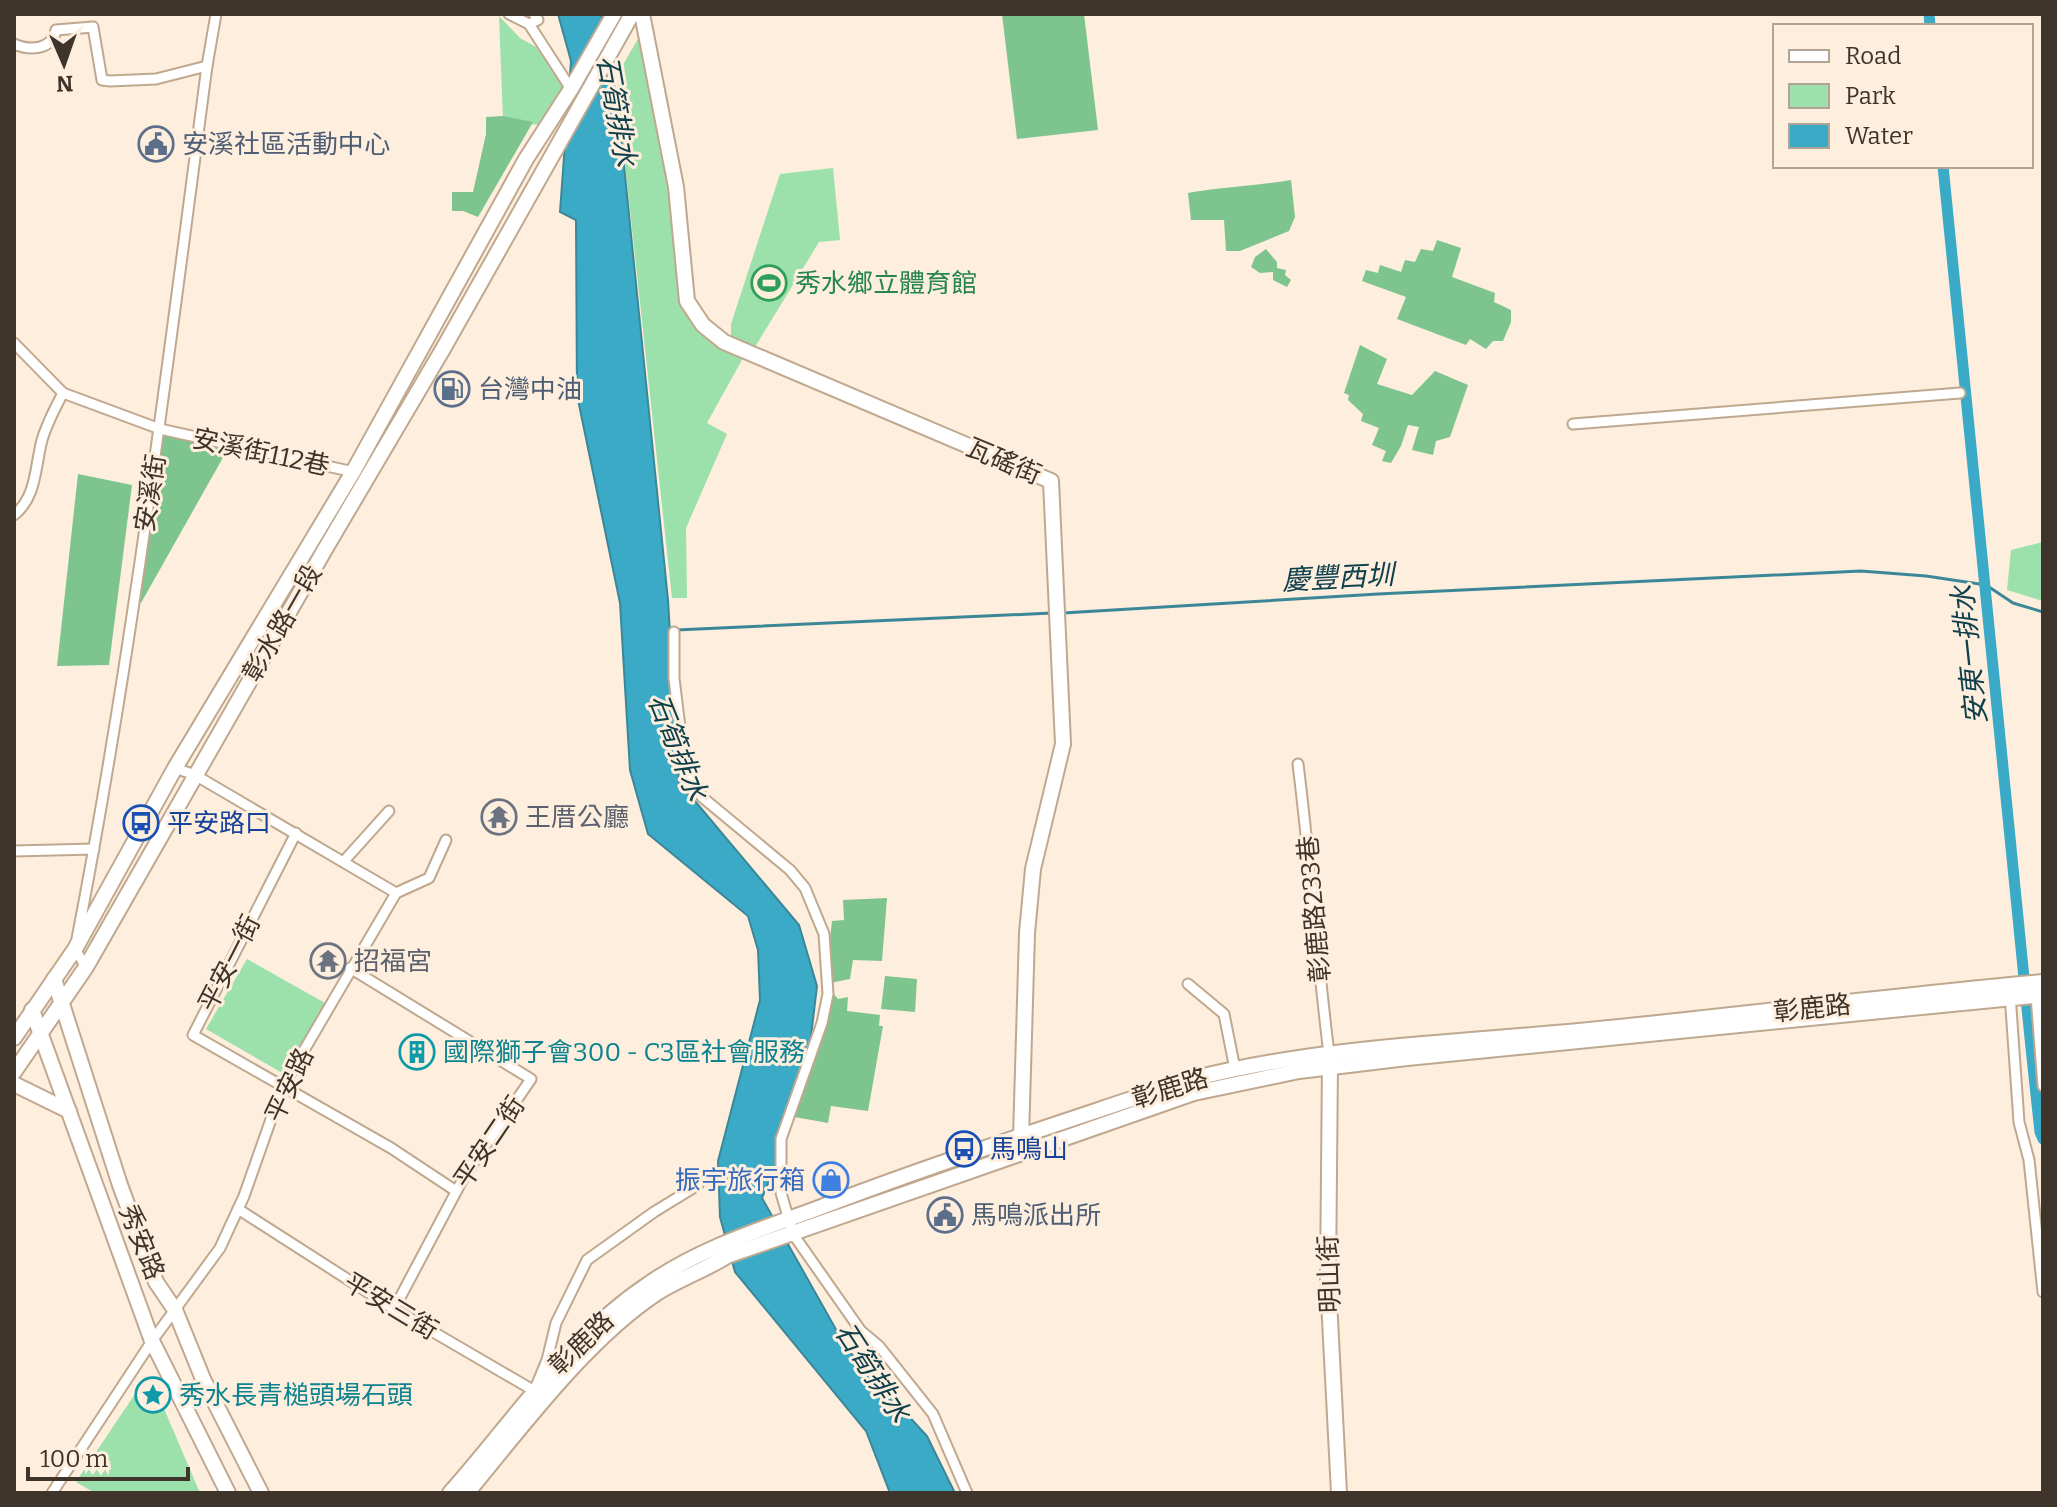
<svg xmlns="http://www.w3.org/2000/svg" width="2057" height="1507" font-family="Bitter,'Noto Sans TC',serif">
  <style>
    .green { fill: #9ce0ab }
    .forest { fill: #7ec48e }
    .water { fill: #3baac6; stroke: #3c8797; stroke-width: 2 }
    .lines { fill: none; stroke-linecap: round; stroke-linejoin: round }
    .stream { stroke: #3c8797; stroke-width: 3 }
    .canal { stroke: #3baac6; stroke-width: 11 }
    .street-casing { stroke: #c0a88f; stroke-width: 13 }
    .secondary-casing { stroke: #c0a88f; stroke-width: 18 }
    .primary-casing { stroke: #c0a88f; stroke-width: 18 }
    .street { stroke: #fff; stroke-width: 9 }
    .secondary { stroke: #fff; stroke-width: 14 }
    .primary { stroke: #fff; stroke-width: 14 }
    .labels { text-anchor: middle; stroke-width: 6; stroke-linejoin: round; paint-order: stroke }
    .service-label { font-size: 26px; fill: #4e5e75; stroke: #fdeede; text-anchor: start }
    .leisure-label { font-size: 26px; fill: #27864d; stroke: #fdeede; text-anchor: start }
    .street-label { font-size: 26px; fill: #3e342a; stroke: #fdeede }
    .worship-label { font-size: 26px; fill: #5b616d; stroke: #fdeede; text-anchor: start }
    .transit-label { font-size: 26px; fill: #164399; stroke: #fdeede; text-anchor: start }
    .culture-label { font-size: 26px; fill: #0d838f; stroke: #fdeede; text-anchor: start }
    .shop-label { font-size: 26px; fill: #366cbe; stroke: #fdeede; text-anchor: end }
    .water-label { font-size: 28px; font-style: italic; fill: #0f404c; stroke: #fdeede }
  </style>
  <rect width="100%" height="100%" fill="#fdeede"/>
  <!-- green -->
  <g class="green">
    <path d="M499 16 520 38 536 47 566 90 546 126 503 120Z"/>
    <path d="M647 23 667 174 700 330 743 358 707 423 727 434 686 528 687 598H672L617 90 624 63Z"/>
    <path d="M833 168 840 240 819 242 755 347 731 336V324L780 174Z"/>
    <path d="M2043 542V601L2007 590 2011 550Z"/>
    <path d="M247 959 325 1003 284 1074 206 1029Z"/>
    <path d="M139 1388 156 1390 200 1493H95L76 1482Z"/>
  </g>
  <!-- forest -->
  <g class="forest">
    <path d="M1002 14H1084L1098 130 1017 139Z"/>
    <path d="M503 116 533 122 478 217 463 211H452V192H473L486 134V117Z"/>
    <path d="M1291 180 1295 217 1289 231 1240 251H1226L1224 220H1191L1188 193C1222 187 1256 186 1291 180Z"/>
    <path d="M1437 240 1461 248 1452 277 1495 293 1494 302 1511 310V322L1503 341H1493L1486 349 1470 339 1466 345 1397 319 1406 297 1362 281 1366 270 1378 273 1380 265 1401 272 1405 260 1415 262 1421 249 1433 251Z"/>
    <path d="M1266 249 1277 262V268L1286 270 1285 275 1291 280 1287 287 1273 280V272L1260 273 1251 267 1255 257Z"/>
    <path d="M1360 345 1387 359 1377 384 1412 395 1435 371 1468 385 1450 437 1436 441 1433 455 1412 450 1419 427 1408 425 1401 446 1391 463 1382 461 1386 451 1372 445 1379 428 1361 421 1363 414 1348 400 1349 395 1344 393Z"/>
    <path d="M165 434 221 444 225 454 141 603 137 599 160 438Z"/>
    <path d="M78 474 132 485 109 665 57 666Z"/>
    <path d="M887 898 882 961 853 960 850 979 830 983 828 956 832 921 844 920 843 900Z"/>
    <path d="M885 976 917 979 915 1012 881 1009Z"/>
    <path d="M829 988 838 999 848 997 847 1011 880 1015 879 1026H883L868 1111 831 1106 828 1123 789 1116Z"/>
  </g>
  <!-- water -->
  <path class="water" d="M558 14H601L618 106 668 600 679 782 799 925 817 986 808 1061 800 1090 779 1128 776 1165 762 1198 847 1349 927 1436 955 1493H890L866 1431 735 1272 720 1217 718 1161 760 1000 758 950 748 916 648 834 630 770 620 603 577 395 576 220 560 212 571 61Z"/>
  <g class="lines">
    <!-- stream -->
    <g class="stream">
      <path d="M1063 613 1378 594 1861 571 1926 576 1986 585 2013 603 2043 612"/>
      <path d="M676 630 1052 613"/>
    </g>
    <!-- canal -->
    <g class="canal">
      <path d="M1929 14 1930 26"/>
      <path d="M1943 166 2031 1048 2040 1132 2043 1139"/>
    </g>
    <defs>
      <g id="street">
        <path d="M509 14 529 24 571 89"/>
        <path d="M529 24 538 20 534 14"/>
        <path d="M14 44C30 51 52 50 56 30L93 27 102 80 110 81 156 79 207 66"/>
        <path d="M14 343 63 393 160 429 354 472"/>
        <path d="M1573 424 1960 393"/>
        <path d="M14 515C37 497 35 466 42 440 47 423 55 408 63 393"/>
        <path d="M674 632V678L682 744 691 775 702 797 790 870 805 888 824 934 828 994 822 1023 781 1139V1193L793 1234 861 1331 879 1346 933 1414 967 1493"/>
        <path d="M1298 764C1310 860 1317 957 1329 1054"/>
        <path d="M296 833 193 1035 391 1148 456 1191"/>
        <path d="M14 851 94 849"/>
        <path d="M344 861 389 811"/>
        <path d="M396 893 429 878 446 840"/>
        <path d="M86 967 75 949C132 657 168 361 207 66L216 14"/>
        <path d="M350 968 531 1079 465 1175 394 1309"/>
        <path d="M1188 984 1224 1014 1235 1069"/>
        <path d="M2010 994 2019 1122 2029 1160 2043 1292"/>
        <path d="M2036 996 2043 1086"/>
        <path d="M238 1209 394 1309 538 1393"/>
        <path d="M537 1384 547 1360 556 1323 587 1260 654 1212 698 1185"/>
        <path d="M52 1493 152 1341 220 1248 244 1196 282 1088 396 893 195 775 175 768"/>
      </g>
      <g id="secondary">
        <path d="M642 14 676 187 687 301 703 325 724 342 1051 481 1063 744 1033 869 1027 933 1021 1138 1015 1143"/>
        <path d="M54 979 120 1185 156 1282 175 1310 203 1379 261 1493"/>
        <path d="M32 1010 152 1341 228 1493"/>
        <path d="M1330 1062 1328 1281 1339 1493"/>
        <path d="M14 1084 69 1111"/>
        <path d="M450 1493C515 1420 567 1338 650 1283 701 1248 759 1230 816 1209 938 1162 1064 1122 1188 1080 1315 1047 1449 1043 1579 1031 1734 1016 1888 996 2043 982"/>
        <path d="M467 1493C521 1428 586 1340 657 1293 679 1279 705 1270 727 1256L1194 1093 1299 1071 1407 1058 2043 995"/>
      </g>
      <g id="primary">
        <path d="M14 1038 75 949 175 768 353 472 526 159 571 89 614 14"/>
        <path d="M14 1072 86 967 324 551 443 349 632 14"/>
      </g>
    </defs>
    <!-- street casing -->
    <use href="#street" class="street-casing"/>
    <!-- secondary casing -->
    <use href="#secondary" class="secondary-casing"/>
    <!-- primary casing -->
    <use href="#primary" class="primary-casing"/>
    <!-- street -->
    <use href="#street" class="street"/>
    <!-- secondary -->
    <use href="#secondary" class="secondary"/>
    <!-- primary -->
    <use href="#primary" class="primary"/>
  </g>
  <!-- icons -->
  <defs>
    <symbol id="civic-ring" viewBox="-11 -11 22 22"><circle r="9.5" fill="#fdeede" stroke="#5c6f8a" stroke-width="1.5"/><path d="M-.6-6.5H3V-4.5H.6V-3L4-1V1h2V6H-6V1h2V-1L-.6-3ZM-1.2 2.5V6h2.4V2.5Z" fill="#5c6f8a"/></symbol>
    <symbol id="stadium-ring" viewBox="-11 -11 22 22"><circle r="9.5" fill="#fdeede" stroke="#2e9e5b" stroke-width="1.5"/><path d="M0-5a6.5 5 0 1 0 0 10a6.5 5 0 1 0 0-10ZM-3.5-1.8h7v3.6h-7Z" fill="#2e9e5b"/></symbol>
    <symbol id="fuel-ring" viewBox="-11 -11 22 22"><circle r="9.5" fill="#fdeede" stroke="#5c6f8a" stroke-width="1.5"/><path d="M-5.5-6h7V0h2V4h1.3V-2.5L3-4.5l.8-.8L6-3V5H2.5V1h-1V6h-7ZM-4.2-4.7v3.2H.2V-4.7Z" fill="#5c6f8a"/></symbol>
    <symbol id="temple-ring" viewBox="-11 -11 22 22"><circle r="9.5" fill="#fdeede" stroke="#6b7280" stroke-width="1.5"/><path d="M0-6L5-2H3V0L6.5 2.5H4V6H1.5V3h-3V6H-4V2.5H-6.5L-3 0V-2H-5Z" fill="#6b7280"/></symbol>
    <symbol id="bus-ring" viewBox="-11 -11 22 22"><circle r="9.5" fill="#fdeede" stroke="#1a4fb4" stroke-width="1.5"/><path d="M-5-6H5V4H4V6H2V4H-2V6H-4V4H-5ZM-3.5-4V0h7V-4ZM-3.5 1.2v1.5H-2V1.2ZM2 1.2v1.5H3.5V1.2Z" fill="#1a4fb4"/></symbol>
    <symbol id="building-ring" viewBox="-11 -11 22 22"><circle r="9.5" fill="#fdeede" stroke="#0f9aa8" stroke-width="1.5"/><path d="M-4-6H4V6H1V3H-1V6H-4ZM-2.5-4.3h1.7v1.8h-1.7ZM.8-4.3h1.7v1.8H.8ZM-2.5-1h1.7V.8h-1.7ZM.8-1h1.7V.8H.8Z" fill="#0f9aa8"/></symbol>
    <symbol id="shop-ring" viewBox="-11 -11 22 22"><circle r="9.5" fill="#fdeede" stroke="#3f7fe0" stroke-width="1.5"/><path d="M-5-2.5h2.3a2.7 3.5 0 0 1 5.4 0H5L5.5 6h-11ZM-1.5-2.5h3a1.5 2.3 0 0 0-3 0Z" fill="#3f7fe0"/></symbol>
    <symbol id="sight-ring" viewBox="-11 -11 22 22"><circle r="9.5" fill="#fdeede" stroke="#0f9aa8" stroke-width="1.5"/><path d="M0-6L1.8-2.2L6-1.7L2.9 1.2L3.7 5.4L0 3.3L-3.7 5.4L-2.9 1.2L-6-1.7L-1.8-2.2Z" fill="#0f9aa8"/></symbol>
  </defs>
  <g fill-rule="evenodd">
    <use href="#civic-ring" x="136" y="124" width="40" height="40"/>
    <use href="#stadium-ring" x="749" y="263" width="40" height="40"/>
    <use href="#fuel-ring" x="432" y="369" width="40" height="40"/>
    <use href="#temple-ring" x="479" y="797" width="40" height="40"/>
    <use href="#bus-ring" x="121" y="803" width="40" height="40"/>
    <use href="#temple-ring" x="308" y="941" width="40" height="40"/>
    <use href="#building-ring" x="397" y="1032" width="40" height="40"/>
    <use href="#bus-ring" x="944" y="1129" width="40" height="40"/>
    <use href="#shop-ring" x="811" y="1160" width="40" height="40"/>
    <use href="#civic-ring" x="925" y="1195" width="40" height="40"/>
    <use href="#sight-ring" x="133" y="1375" width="40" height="40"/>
  </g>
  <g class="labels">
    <!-- service labels -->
    <g class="service-label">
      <text x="182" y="153">安溪社區活動中心</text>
      <text x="478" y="398">台灣中油</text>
      <text x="971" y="1224">馬鳴派出所</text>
    </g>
    <!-- leisure labels -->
    <g class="leisure-label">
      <text x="795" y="292">秀水鄉立體育館</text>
    </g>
    <!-- street labels -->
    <g class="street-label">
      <text transform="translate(261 452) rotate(12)" y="9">安溪街112巷</text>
      <text transform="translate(1004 461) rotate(23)" y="9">瓦磘街</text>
      <text transform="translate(150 493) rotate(-81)" y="9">安溪街</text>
      <text transform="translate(282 623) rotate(-60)" y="9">彰水路一段</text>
      <text transform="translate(1314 909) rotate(-95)" y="9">彰鹿路233巷</text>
      <text transform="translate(229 963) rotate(-63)" y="9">平安一街</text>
      <text transform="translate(1812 1008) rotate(-6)" y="9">彰鹿路</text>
      <text transform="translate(289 1085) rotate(-65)" y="9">平安路</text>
      <text transform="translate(1170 1088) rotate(-17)" y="9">彰鹿路</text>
      <text transform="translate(489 1142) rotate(-56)" y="9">平安二街</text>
      <text transform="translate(142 1242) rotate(68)" y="9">秀安路</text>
      <text transform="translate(1329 1274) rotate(-92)" y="9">明山街</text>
      <text transform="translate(391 1306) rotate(31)" y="9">平安三街</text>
      <text transform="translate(581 1343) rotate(-44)" y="9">彰鹿路</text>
    </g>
    <!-- worship labels -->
    <g class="worship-label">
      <text x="525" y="826">王厝公廳</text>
      <text x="354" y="970">招福宮</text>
    </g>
    <!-- transit labels -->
    <g class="transit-label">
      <text x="167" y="832">平安路口</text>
      <text x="990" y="1158">馬鳴山</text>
    </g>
    <!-- culture labels -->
    <g class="culture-label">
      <text x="443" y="1061">國際獅子會300 - C3區社會服務</text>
      <text x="179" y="1404">秀水長青槌頭場石頭</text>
    </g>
    <!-- shop labels -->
    <g class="shop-label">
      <text x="805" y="1189">振宇旅行箱</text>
    </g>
    <!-- water labels -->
    <g class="water-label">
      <text transform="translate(617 111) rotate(80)" y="10">石筍排水</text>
      <text transform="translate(1338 577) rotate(-3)" y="10">慶豐西圳</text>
      <text transform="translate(1969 655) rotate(-96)" y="10">安東一排水</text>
      <text transform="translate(678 747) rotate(68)" y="10">石筍排水</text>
      <text transform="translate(873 1372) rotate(57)" y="10">石筍排水</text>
    </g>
  </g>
  <!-- border -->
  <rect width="2057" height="1507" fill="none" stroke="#3e342a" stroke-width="32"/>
  <!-- legend -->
  <rect x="1773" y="24" width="260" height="144" fill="#fdeede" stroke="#b1a496" stroke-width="2"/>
  <rect x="1789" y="50" width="40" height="12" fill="#ffffff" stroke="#b1a496" stroke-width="2"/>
  <text x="1845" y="64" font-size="24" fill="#3e342a">Road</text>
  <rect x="1789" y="84" width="40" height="24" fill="#9ce0ab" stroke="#b1a496" stroke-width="2"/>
  <text x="1845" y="104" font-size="24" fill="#3e342a">Park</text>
  <rect x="1789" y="124" width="40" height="24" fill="#3baac6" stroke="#b1a496" stroke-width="2"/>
  <text x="1845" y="144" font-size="24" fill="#3e342a">Water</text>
  <!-- north arrow -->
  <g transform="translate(64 64) rotate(178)" stroke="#fdeede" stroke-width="6" paint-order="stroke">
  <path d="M0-6L14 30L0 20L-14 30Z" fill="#3e342a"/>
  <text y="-12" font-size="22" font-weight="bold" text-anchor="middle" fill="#3e342a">N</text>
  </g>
  <!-- scale -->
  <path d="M28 1467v12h160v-12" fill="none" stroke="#3e342a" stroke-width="4"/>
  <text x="40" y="1467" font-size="24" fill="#3e342a" stroke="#fdeede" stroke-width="6" paint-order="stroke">100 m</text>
</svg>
